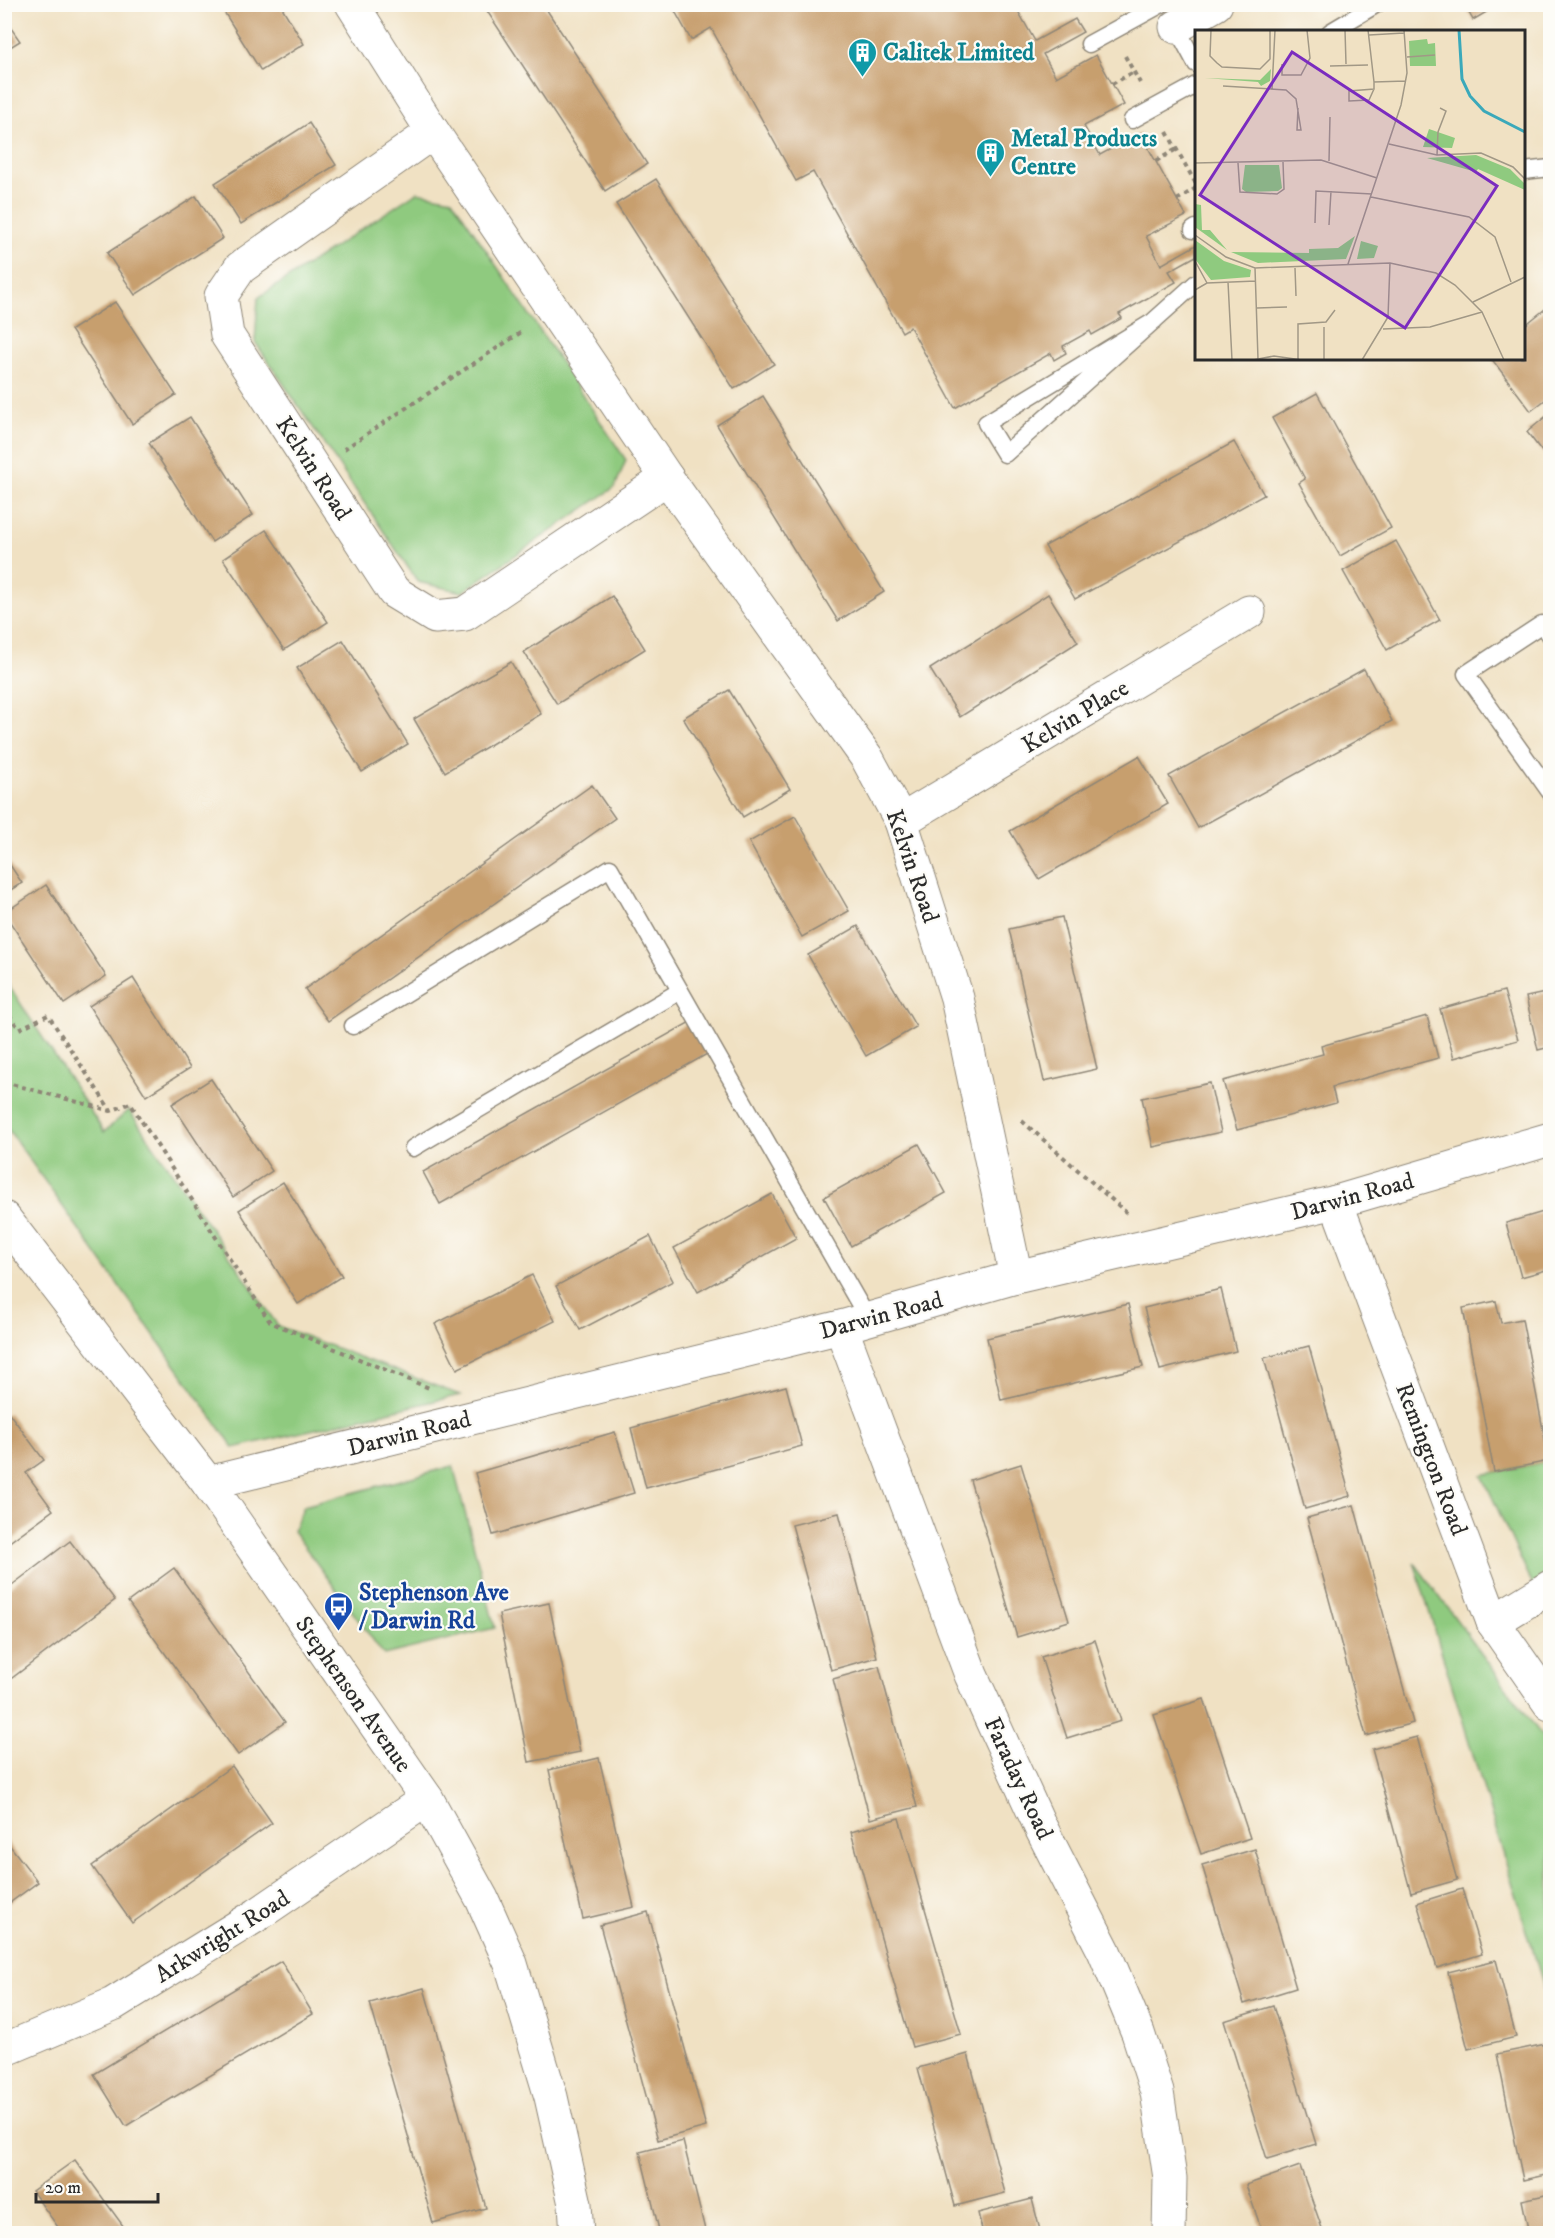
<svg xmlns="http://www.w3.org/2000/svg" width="1555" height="2238" font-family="'IM FELL DW Pica',serif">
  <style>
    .green { fill: #8fca7f; stroke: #5d7a55; stroke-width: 1.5 }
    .building { fill: #c79f6e }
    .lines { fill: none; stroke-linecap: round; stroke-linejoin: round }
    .service-casing { stroke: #8e8677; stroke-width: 19 }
    .minor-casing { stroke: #8e8677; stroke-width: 35 }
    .tertiary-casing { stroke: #8e8677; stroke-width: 35 }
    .path { stroke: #8e8677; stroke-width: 4; stroke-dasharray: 4.5 4.5; stroke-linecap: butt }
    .service { stroke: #fff; stroke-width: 16 }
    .minor { stroke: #fff; stroke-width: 33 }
    .tertiary { stroke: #fff; stroke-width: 33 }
    .labels { text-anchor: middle; stroke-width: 4.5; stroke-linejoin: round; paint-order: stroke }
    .culture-label { font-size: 24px; font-weight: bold; fill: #0d838f; stroke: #fdfcf7; text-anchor: start }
    .street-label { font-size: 24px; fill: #2b2b2b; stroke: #fdfcf7 }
    .transit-label { font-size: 24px; font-weight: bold; fill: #164399; stroke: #fdfcf7; text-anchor: start }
    .inset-river { fill: none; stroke: #3ba9ba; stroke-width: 3 }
    .inset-road { fill: none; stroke: #a19886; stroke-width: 1.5 }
    .view { fill: #7b2cbf; fill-opacity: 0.15; stroke: #7b2cbf; stroke-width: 3 }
    .inset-edge { fill: none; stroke: #2b2b2b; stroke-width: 3 }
  </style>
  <rect width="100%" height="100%" fill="#fdfcf7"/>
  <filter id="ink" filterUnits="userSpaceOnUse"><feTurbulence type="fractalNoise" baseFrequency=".0167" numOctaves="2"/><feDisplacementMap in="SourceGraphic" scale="12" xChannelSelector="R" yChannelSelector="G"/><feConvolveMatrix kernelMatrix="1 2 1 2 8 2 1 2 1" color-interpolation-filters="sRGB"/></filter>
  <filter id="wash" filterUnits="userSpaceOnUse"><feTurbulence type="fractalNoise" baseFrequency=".008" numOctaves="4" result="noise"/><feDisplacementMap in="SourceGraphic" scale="24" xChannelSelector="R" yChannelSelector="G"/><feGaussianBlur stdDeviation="1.35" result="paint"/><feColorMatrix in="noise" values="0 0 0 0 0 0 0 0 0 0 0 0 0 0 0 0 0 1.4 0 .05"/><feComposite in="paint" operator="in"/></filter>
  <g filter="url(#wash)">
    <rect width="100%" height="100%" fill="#f0e1c3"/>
    <!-- green -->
    <g class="green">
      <path d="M417 192 452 199 626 460 615 487 462 592 418 582 255 342 258 298Z"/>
      <path d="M4 978 104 1132 129 1110 278 1326 460 1395 234 1448 5 1125Z"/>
      <path d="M1550 1461V1623L1482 1475Z"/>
      <path d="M453 1466 495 1628 384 1655 293 1531 304 1506Z"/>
      <path d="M1414 1562 1550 1747V2006Z"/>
    </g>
    <g id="blocks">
      <!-- building -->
      <g class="building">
        <path d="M219 4H280L304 44 261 71Z"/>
        <path d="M497 4H543L647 164 605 191 487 11Z"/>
        <path d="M671 4H1030L1018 11 1035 41 1075 19 1083 32 1043 54 1056 77 1096 55 1124 105 1084 126 1100 155 1140 133 1186 216 1146 236 1161 265 1196 245V256L1169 271 1176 282 1119 314 1122 318 1092 335 1090 331 1063 346 1066 353 1054 360 1051 353 955 408 910 327 902 332 813 172 796 181 711 28 691 40Z"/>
        <path d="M1464 4H1500L1473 20Z"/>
        <path d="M4 18 20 41 4 51Z"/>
        <path d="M309 123 336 165 241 224 215 183Z"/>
        <path d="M656 179 774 364 734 389 616 204Z"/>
        <path d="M196 196 223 238 135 295 107 253Z"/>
        <path d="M115 302 176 395 132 424 71 330Z"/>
        <path d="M1550 305V396L1531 411 1491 358H1524V326Z"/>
        <path d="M1317 393 1391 528 1340 556 1299 483 1305 479 1272 418Z"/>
        <path d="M763 396 884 592 838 621 717 425Z"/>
        <path d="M1550 413V462L1527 432Z"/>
        <path d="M190 417 253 515 212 542 149 443Z"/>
        <path d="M1234 442 1264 495 1075 599 1045 546Z"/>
        <path d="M266 530 328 622 284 650 223 559Z"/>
        <path d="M1396 541 1440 620 1387 650 1343 571Z"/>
        <path d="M1048 594 1078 642 960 717 930 669Z"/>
        <path d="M612 596 645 649 557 704 524 652Z"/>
        <path d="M343 640 408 744 362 772 297 668Z"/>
        <path d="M511 662 541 714 445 772 414 719Z"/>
        <path d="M1364 669 1392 721 1198 828 1169 776Z"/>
        <path d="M729 690 790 789 743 817 683 718Z"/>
        <path d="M1139 756 1168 804 1039 879 1010 831Z"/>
        <path d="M592 785 615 818 328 1021 305 989Z"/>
        <path d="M795 816 849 911 802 937 749 842Z"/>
        <path d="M4 856 22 883 4 894Z"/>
        <path d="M46 885 106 976 64 1004 4 913Z"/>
        <path d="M1062 917 1097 1069 1044 1081 1009 929Z"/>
        <path d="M858 926 916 1027 866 1056 808 955Z"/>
        <path d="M133 978 190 1068 146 1096 89 1006Z"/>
        <path d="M1504 991 1518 1040 1454 1058 1440 1009Z"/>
        <path d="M1550 992V1047L1538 1050 1526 997Z"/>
        <path d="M1427 1016 1438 1058 1332 1087 1336 1103 1237 1130 1223 1081 1323 1054 1321 1046Z"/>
        <path d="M692 1021 709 1053 440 1204 423 1172Z"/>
        <path d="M211 1079 272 1171 233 1197 172 1104Z"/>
        <path d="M1210 1083 1221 1132 1153 1147 1142 1098Z"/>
        <path d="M919 1144 946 1193 851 1246 824 1197Z"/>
        <path d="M283 1182 342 1276 298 1304 239 1210Z"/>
        <path d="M772 1194 796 1238 698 1292 674 1248Z"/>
        <path d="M1550 1210V1269L1521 1277 1506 1223Z"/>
        <path d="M650 1236 673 1281 580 1330 556 1286Z"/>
        <path d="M532 1275 555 1321 457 1369 435 1324Z"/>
        <path d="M1221 1289 1236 1351 1160 1370 1144 1308Z"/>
        <path d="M1496 1301 1501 1323 1522 1319 1549 1461 1494 1472 1463 1308Z"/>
        <path d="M1128 1304 1143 1367 1001 1400 987 1338Z"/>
        <path d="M1309 1346 1350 1496 1305 1509 1264 1358Z"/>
        <path d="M786 1386 802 1446 646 1488 631 1428Z"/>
        <path d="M9 1413 44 1460 26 1473 53 1510 4 1546V1415Z"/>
        <path d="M615 1432 634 1493 493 1535 475 1473Z"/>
        <path d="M1021 1464 1069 1621 1017 1637 970 1480Z"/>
        <path d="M1354 1505 1413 1723 1366 1736 1307 1518Z"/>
        <path d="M839 1513 877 1657 831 1670 792 1525Z"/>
        <path d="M70 1541 115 1600 4 1684V1591Z"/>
        <path d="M174 1568 285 1722 238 1755 128 1602Z"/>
        <path d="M549 1603 580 1752 529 1762 499 1614Z"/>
        <path d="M1095 1640 1121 1721 1067 1738 1041 1657Z"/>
        <path d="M879 1666 917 1807 870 1819 833 1679Z"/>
        <path d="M1204 1699 1250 1838 1201 1854 1154 1715Z"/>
        <path d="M1417 1737 1457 1880 1411 1893 1372 1749Z"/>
        <path d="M599 1758 634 1907 583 1919 549 1770Z"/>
        <path d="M232 1766 272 1823 132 1923 92 1866Z"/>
        <path d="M899 1818 961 2034 912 2047 851 1832Z"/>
        <path d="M4 1838 38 1882 4 1907Z"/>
        <path d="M1255 1849 1296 1988 1244 2004 1202 1865Z"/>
        <path d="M1462 1889 1482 1954 1437 1968 1417 1903Z"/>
        <path d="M648 1912 706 2127 658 2140 600 1925Z"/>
        <path d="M1496 1960 1516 2037 1468 2049 1448 1972Z"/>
        <path d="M281 1961 313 2014 126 2126 94 2074Z"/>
        <path d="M424 1988 486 2208 433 2223 370 2003Z"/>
        <path d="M1273 2006 1316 2144 1267 2159 1224 2021Z"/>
        <path d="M1546 2044 1550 2069V2174L1523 2180 1497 2054Z"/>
        <path d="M968 2054 1005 2193 955 2206 918 2068Z"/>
        <path d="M683 2141 706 2234H660L640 2152Z"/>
        <path d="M75 2160 129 2234H63L32 2191Z"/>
        <path d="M1300 2166 1324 2234H1263L1246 2185Z"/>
        <path d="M1550 2194V2234H1529L1522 2200Z"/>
        <path d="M1032 2199 1041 2234H983L978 2213Z"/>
      </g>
    </g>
  </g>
  <g filter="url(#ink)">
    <use href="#blocks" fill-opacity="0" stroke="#8e8677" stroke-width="1.5"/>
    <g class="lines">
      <defs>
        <g id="service">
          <path d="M1174 23 1196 64"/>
          <path d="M1330 32 1377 4"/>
          <path d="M1089 44 1162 4"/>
          <path d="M1132 120 1196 85"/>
          <path d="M1524 171 1550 168"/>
          <path d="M1193 230 1196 228"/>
          <path d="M1154 321 986 423 1005 454 1196 283"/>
          <path d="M1550 635 1542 624 1466 674 1550 792"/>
          <path d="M353 1026 610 868 868 1319"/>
          <path d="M413 1148 680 991"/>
        </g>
        <g id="minor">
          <path d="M352 4 433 132 667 478 867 758 901 821 957 998 1016 1277"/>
          <path d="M1176 27 1216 4"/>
          <path d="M433 132 240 268 221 296 227 335 394 592 435 617 465 614 667 478"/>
          <path d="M901 821 1249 612"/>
          <path d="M1336 1202 1493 1622 1550 1704"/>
          <path d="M841 1327 971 1675 1041 1828 1104 1951 1138 2033 1157 2092 1170 2178 1169 2234"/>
          <path d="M208 1483 841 1327 1016 1277 1336 1202 1550 1139"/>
          <path d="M1493 1622 1550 1587"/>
          <path d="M4 2050 113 2004 257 1915 427 1799"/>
        </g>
        <path id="tertiary" d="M4 1218 208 1483 427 1799 482 1899 511 1964 551 2097 575 2204 577 2234"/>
      </defs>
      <!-- service casing -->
      <use href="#service" class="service-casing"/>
      <!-- minor casing -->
      <use href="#minor" class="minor-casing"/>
      <!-- tertiary casing -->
      <use href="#tertiary" class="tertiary-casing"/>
      <!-- path -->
      <g class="path">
        <path d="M1125 56 1140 83"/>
        <path d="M1112 84 1134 72"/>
        <path d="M1167 132 1196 184"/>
        <path d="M1156 161 1177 149"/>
        <path d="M1177 200 1196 188"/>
        <path d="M344 449 523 331"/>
        <path d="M4 1007 19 1029 48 1015 111 1111 130 1103 270 1322 429 1388"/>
        <path d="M4 1082 111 1111"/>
        <path d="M1022 1121 1127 1213"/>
      </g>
      <!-- service -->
      <use href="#service" class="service"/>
      <!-- minor -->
      <use href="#minor" class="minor"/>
      <!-- tertiary -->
      <use href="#tertiary" class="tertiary"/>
    </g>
  </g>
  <!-- icons -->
  <defs>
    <symbol id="building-pin" viewBox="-11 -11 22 30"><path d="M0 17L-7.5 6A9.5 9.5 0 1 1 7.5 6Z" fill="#0f9aa8" stroke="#fdfcf7"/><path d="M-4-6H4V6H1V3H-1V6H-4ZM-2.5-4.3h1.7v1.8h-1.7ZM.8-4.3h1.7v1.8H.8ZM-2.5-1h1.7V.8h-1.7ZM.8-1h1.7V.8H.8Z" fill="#fff"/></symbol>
    <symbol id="bus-pin" viewBox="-11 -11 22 30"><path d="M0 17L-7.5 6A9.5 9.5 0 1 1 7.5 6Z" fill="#1a4fb4" stroke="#fdfcf7"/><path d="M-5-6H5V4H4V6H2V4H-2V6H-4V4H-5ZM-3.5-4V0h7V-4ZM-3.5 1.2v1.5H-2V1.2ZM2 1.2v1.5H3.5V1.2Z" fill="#fff"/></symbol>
  </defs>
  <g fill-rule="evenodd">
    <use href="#building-pin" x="846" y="36" width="33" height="45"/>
    <use href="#building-pin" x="974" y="136" width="33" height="45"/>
    <use href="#bus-pin" x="322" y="1590" width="33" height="45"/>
  </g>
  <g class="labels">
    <!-- culture labels -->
    <g class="culture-label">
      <text x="883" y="60">Calitek Limited</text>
      <text x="1011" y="146">Metal Products<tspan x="1011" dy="28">Centre</tspan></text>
    </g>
    <!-- street labels -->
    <g class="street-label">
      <text transform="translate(314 468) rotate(57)" y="8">Kelvin Road</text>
      <text transform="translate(1075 716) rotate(-31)" y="8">Kelvin Place</text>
      <text transform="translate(913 866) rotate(71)" y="8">Kelvin Road</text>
      <text transform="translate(1352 1196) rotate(-15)" y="8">Darwin Road</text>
      <text transform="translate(881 1315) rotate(-15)" y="8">Darwin Road</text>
      <text transform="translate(409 1433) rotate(-14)" y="8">Darwin Road</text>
      <text transform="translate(1432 1459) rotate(69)" y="8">Remington Road</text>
      <text transform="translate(354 1694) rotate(55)" y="8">Stephenson Avenue</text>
      <text transform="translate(1019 1778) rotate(65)" y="8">Faraday Road</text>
      <text transform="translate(222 1936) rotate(-32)" y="8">Arkwright Road</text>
    </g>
    <!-- transit labels -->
    <g class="transit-label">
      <text x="359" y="1600">Stephenson Ave<tspan x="359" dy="28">/ Darwin Rd</tspan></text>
    </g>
  </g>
  <!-- overview -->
  <g transform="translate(1195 30)">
    <rect width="330" height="330" fill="#f0e1c3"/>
    <path d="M232 9 233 14 240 13 241 36H215L214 11ZM76 39 75 51 66 56 63 52 10 48 65 50ZM234 99 260 108 257 118 228 117ZM281 125 315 139 330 154V160L283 139 281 142 232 128ZM50 135H84L87 158 83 161 51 162 47 159ZM0 174 6 175 7 200H15L32 220 0 197ZM160 206 151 229 63 233 36 222 114 223V219L143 218ZM0 210 29 231 56 240 55 247 16 250 0 229ZM166 211 183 216 179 228 162 229Z" fill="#8fca7f"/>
    <path class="inset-river" d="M264 0 267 49 275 66 289 81 330 102"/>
    <path class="inset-road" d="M16 0 15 26 22 33 27 37 65 39 75 29V0M150 0 151 34M173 0 179 52 211 51M174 5 209 3M212 27 240 25M87 34V45H106L115 28 112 0M135 36 173 35M179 52V59L154 61V71L174 70 179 59M28 56 91 60 101 69 106 100H102L103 78M77 59 80 0M194 114 242 125 286 123 318 137 330 149M242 125 243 102 251 81 245 78M134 131 135 87M0 133 126 130 182 148M43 133 45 162 82 164 89 159 88 132M176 167 274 187 300 207 316 252M120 193 121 161 177 164M134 195 136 161M0 205 31 227 60 238 195 233 241 243 260 255 287 282 309 330M0 231 12 253M153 234 206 75 212 43 209 0M60 238 63 329M100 238 101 266M33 252 37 330M0 260 12 253 61 251M278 272 330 247M62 278 92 277M129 297V330M188 299 235 297 287 282M103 329V294L131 292 140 280M58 330 79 326 107 330M167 330 193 287 195 233"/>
    <path class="view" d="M97 22 302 156 210 298 5 165Z"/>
    <rect width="330" height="330" class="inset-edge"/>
  </g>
  <!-- margin -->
  <rect width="1555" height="2238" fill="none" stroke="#fdfcf7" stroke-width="24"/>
  <!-- scale -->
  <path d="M36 2193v9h122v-9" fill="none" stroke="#2b2b2b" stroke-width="3"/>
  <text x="45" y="2193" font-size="18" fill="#2b2b2b" stroke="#fdfcf7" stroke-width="4.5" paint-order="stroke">20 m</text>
</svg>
